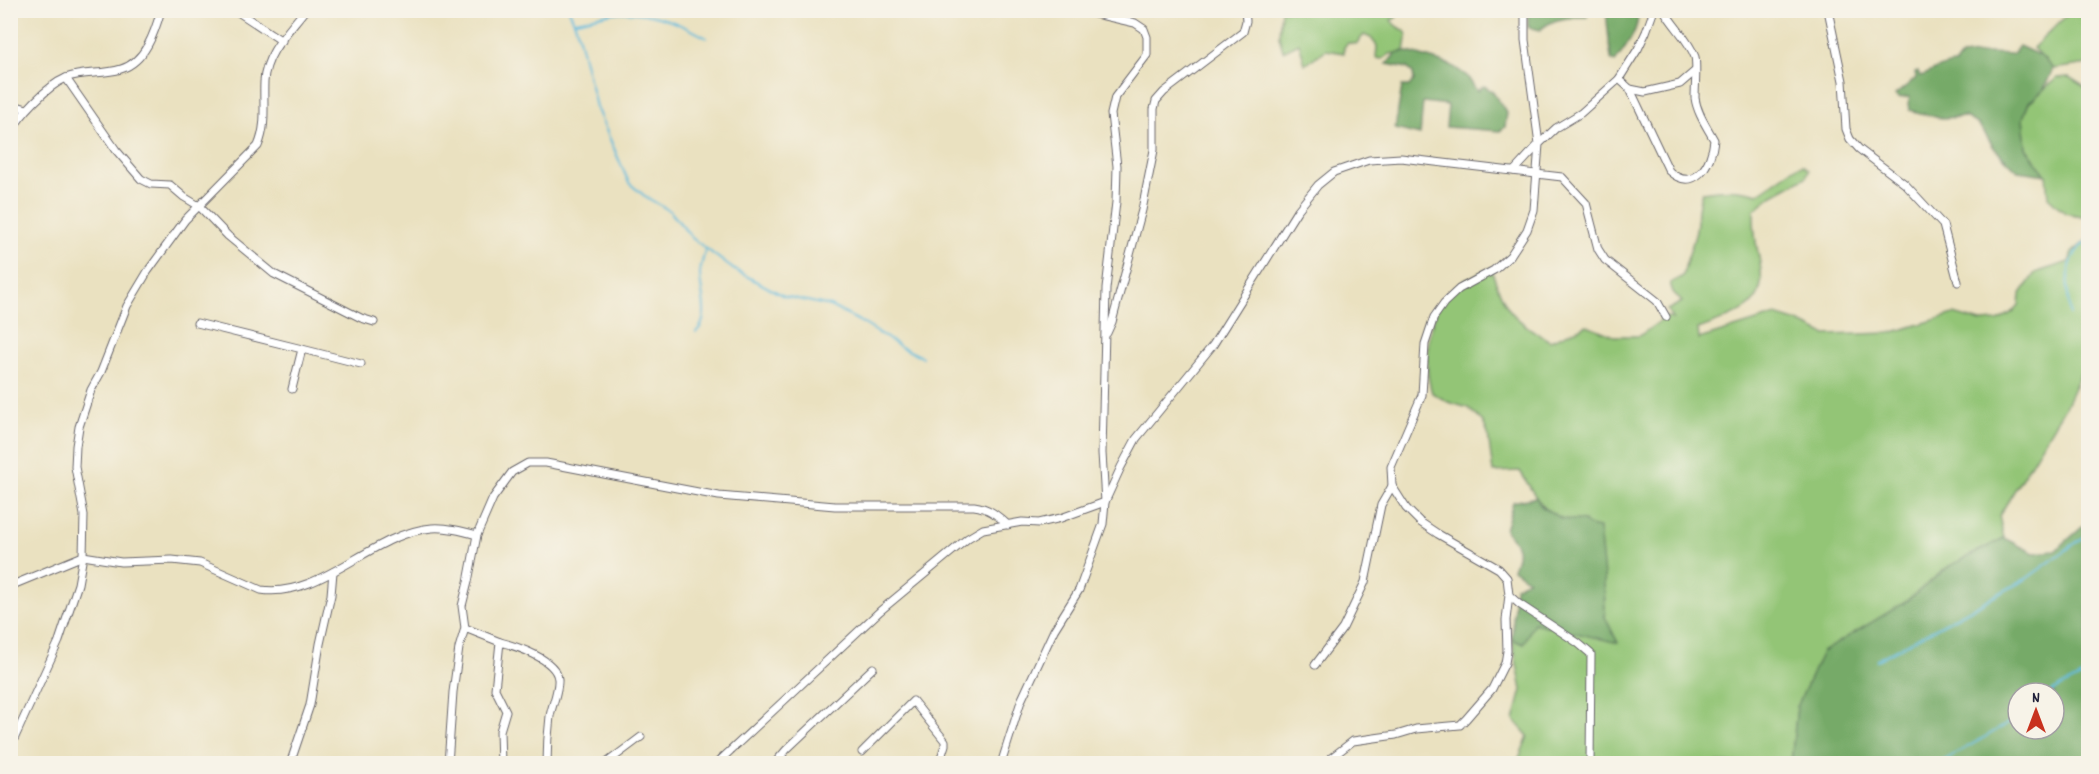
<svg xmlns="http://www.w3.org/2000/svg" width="2099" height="774" font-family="Dekko,sans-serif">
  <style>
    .green { fill: #93c576; stroke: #5a7458; stroke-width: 1.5 }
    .forest { fill: #76aa67; stroke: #4c6651; stroke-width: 1.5; fill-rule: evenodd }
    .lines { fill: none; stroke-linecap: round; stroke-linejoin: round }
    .stream { stroke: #5ebadc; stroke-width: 2 }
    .minor-casing { stroke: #68656a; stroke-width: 9 }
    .minor { stroke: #fff; stroke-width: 7 }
  </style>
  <rect width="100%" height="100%" fill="#f7f3e8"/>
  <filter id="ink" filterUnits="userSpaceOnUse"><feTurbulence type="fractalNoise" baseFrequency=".0167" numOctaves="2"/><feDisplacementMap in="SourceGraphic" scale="12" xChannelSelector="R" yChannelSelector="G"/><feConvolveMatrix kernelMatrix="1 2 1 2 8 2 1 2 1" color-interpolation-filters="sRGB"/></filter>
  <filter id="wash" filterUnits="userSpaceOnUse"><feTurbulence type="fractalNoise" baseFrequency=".008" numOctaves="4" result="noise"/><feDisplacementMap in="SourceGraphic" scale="24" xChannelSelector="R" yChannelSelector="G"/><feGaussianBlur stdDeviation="1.35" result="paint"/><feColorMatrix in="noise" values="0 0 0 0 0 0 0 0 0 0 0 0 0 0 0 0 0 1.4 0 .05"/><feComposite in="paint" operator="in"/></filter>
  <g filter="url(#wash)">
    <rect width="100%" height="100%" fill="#eae1c0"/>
    <!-- green -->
    <g class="green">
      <path d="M1281 10 1398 11 1396 18 1391 20C1396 29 1407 28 1407 36 1407 41 1406 46 1405 51L1390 54 1383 59 1376 58 1377 46 1371 38 1364 35 1356 44 1348 43 1344 47V53L1326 50 1305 64 1299 43 1283 51 1279 36Z"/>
      <path d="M2071 11H2088V64L2053 69 2033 48Z"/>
      <path d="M2069 77 2088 89V217L2065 213 2048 197 2046 175 2026 148 2023 118 2029 102 2057 78Z"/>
      <path d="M1803 165 1809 170 1806 177 1773 195 1754 210C1754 218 1754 226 1755 234 1757 258 1771 286 1750 305 1739 315 1712 324 1698 329L1699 339 1776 315 1798 322 1826 335 1890 333 1954 314 1981 322 1998 321 2013 312 2019 305 2020 295 2035 273 2069 262 2072 253 2088 239V357L2065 407 1999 516 2004 538 1948 567 1904 603 1797 707 1791 763H1517L1528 736 1514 720 1522 690 1512 639 1523 644 1534 623 1617 642 1605 617 1604 576 1590 526C1581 518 1574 521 1564 519 1541 513 1532 490 1520 471L1493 472 1488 434 1483 422 1468 408 1448 402 1432 393C1423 365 1427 317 1447 294 1459 281 1476 275 1491 268 1504 310 1512 319 1550 341L1587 325 1614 336H1639L1666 317 1673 319 1667 310 1682 302 1673 292 1670 283 1683 276C1685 261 1692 249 1695 234 1699 220 1696 205 1702 192 1722 188 1739 188 1758 194L1794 168Z"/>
    </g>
    <!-- forest -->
    <g class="forest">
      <path d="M1528 11H1587V17C1568 18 1555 17 1540 30L1528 27Z"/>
      <path d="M1606 11H1637C1642 27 1624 50 1615 62L1611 59Z"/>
      <path d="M2019 46 2041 56 2053 69 2043 91 2029 102 2023 118 2026 148 2046 175 2018 171 1995 149 1979 125 1965 117 1939 118 1909 110 1908 103 1910 97 1898 98 1895 95 1916 78 1915 72 1918 71 1920 76C1932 73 1942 64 1955 64L1961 56 1985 53 2013 54Z"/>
      <path d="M1405 51 1451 65 1467 76 1477 91 1484 86 1492 91 1507 113 1505 127 1500 131 1446 127 1448 105 1423 102 1420 135 1395 129 1402 86H1409L1414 80 1413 73 1407 68 1387 64 1395 54Z"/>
      <path d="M1536 497 1541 506 1562 519 1584 521 1590 526 1599 528 1604 576 1605 617 1618 643 1534 623 1523 644 1512 639 1515 587 1528 580 1513 569C1521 550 1518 544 1505 530L1513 502Z"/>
      <path d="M2088 522V651L2084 663 2088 666V763H1791L1797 707 1822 652 1904 603 1948 567 2004 538 2034 553 2055 551ZM2018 693H2054V729H2018Z"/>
    </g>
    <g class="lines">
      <!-- stream -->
      <g class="stream">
        <path d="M569 10 576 26 596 107 629 183 646 197 670 211 692 238 733 269 784 296 830 306 861 322 901 347 922 357"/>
        <path d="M575 21C590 19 606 13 621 12 653 12 680 23 707 38"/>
        <path d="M2070 314C2066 287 2064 257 2088 240"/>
        <path d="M696 332C712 318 699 290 700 272 701 264 704 257 705 249"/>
        <path d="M1877 660 2026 579 2088 534"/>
        <path d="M2049 693 2088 673"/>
        <path d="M1938 764 2004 726 2018 715"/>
      </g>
    </g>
  </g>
  <g filter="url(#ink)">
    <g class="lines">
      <defs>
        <g id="minor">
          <path d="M235 10 282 41"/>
          <path d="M1828 10 1843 81 1846 129 1850 139 1859 149 1905 184 1943 225 1958 282"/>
          <path d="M66 78 116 150 141 179 151 184 170 185 184 197 199 206 228 236 274 274 361 318 374 322"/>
          <path d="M1619 79 1630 89 1645 92 1680 84 1694 72"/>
          <path d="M1630 89 1669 171C1694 194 1712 164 1714 140 1707 127 1697 113 1695 98 1695 88 1697 65 1695 57 1689 40 1673 26 1664 10"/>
          <path d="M10 104 27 109"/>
          <path d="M10 133C20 115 47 86 66 78 83 71 103 75 121 69 145 62 155 32 161 10"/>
          <path d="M1514 171 1539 144 1525 40V10"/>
          <path d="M197 323 302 349 292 389"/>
          <path d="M1107 333 1112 322 1142 210 1154 150V109L1156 101 1164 92 1243 32 1246 21 1245 10"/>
          <path d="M302 349 361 364"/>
          <path d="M10 586 83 556 121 562 172 560 200 563 261 590C321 599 372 533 432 528 447 527 462 531 477 535"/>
          <path d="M465 628 500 642 495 689 506 711 500 731 501 764"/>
          <path d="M500 642C516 646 556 659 558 679 559 690 552 705 550 716 548 732 547 748 547 764"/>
          <path d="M1315 665 1343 628 1365 582 1381 505 1392 486"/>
          <path d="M10 748 59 641 78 584 83 556 84 515 75 467 76 446 79 427 91 390 101 372 127 306 148 271 185 220 258 146C267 125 263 105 264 82 265 54 288 32 305 10"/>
          <path d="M862 752 913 701 945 741V745L939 764"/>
          <path d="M290 764 310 705 320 644 331 595 333 572"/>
          <path d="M448 764 453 692 459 648 465 628 462 606 468 582 477 535 493 498 512 472 528 463H546L719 496 835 506H974C989 508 997 515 1008 525"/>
          <path d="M605 764 641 737"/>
          <path d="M716 764 880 611 968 538 983 529 1022 522 1039 523 1061 518 1105 502 1121 467 1136 439 1213 345 1297 211 1318 185 1334 172 1369 160 1401 158 1562 177 1586 203 1598 249 1605 260 1657 301 1666 317"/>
          <path d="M774 764 787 749 873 668"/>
          <path d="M1001 764 1021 701 1054 630 1079 590 1103 524 1105 502 1102 453 1106 289 1116 202 1117 166 1111 114 1115 97 1147 55V37L1144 29 1135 23 1078 10"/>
          <path d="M1323 764 1353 741 1396 735 1416 729 1460 725 1466 719 1492 689 1505 663 1507 651 1506 620 1509 595"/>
          <path d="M1590 764 1591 654 1578 643 1519 604 1509 595 1507 578 1499 569 1438 534 1420 522 1406 508 1392 486 1391 467 1422 395 1425 344 1434 317 1444 303 1459 289 1494 270 1510 256 1527 230 1534 210 1539 144 1556 128 1581 113 1619 79 1638 49 1646 32 1654 10"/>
        </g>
      </defs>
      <!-- minor casing -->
      <use href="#minor" class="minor-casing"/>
      <!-- minor -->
      <use href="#minor" class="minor"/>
    </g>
  </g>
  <!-- margin -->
  <rect width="2099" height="774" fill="none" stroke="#f7f3e8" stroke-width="36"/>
  <!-- north arrow -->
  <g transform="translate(2036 711)"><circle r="28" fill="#f7f3e8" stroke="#a29fa3" stroke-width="1.5"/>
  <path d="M0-4.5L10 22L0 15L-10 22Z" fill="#c8321e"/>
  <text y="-9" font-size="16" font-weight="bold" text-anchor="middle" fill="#22223b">N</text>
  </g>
</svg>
